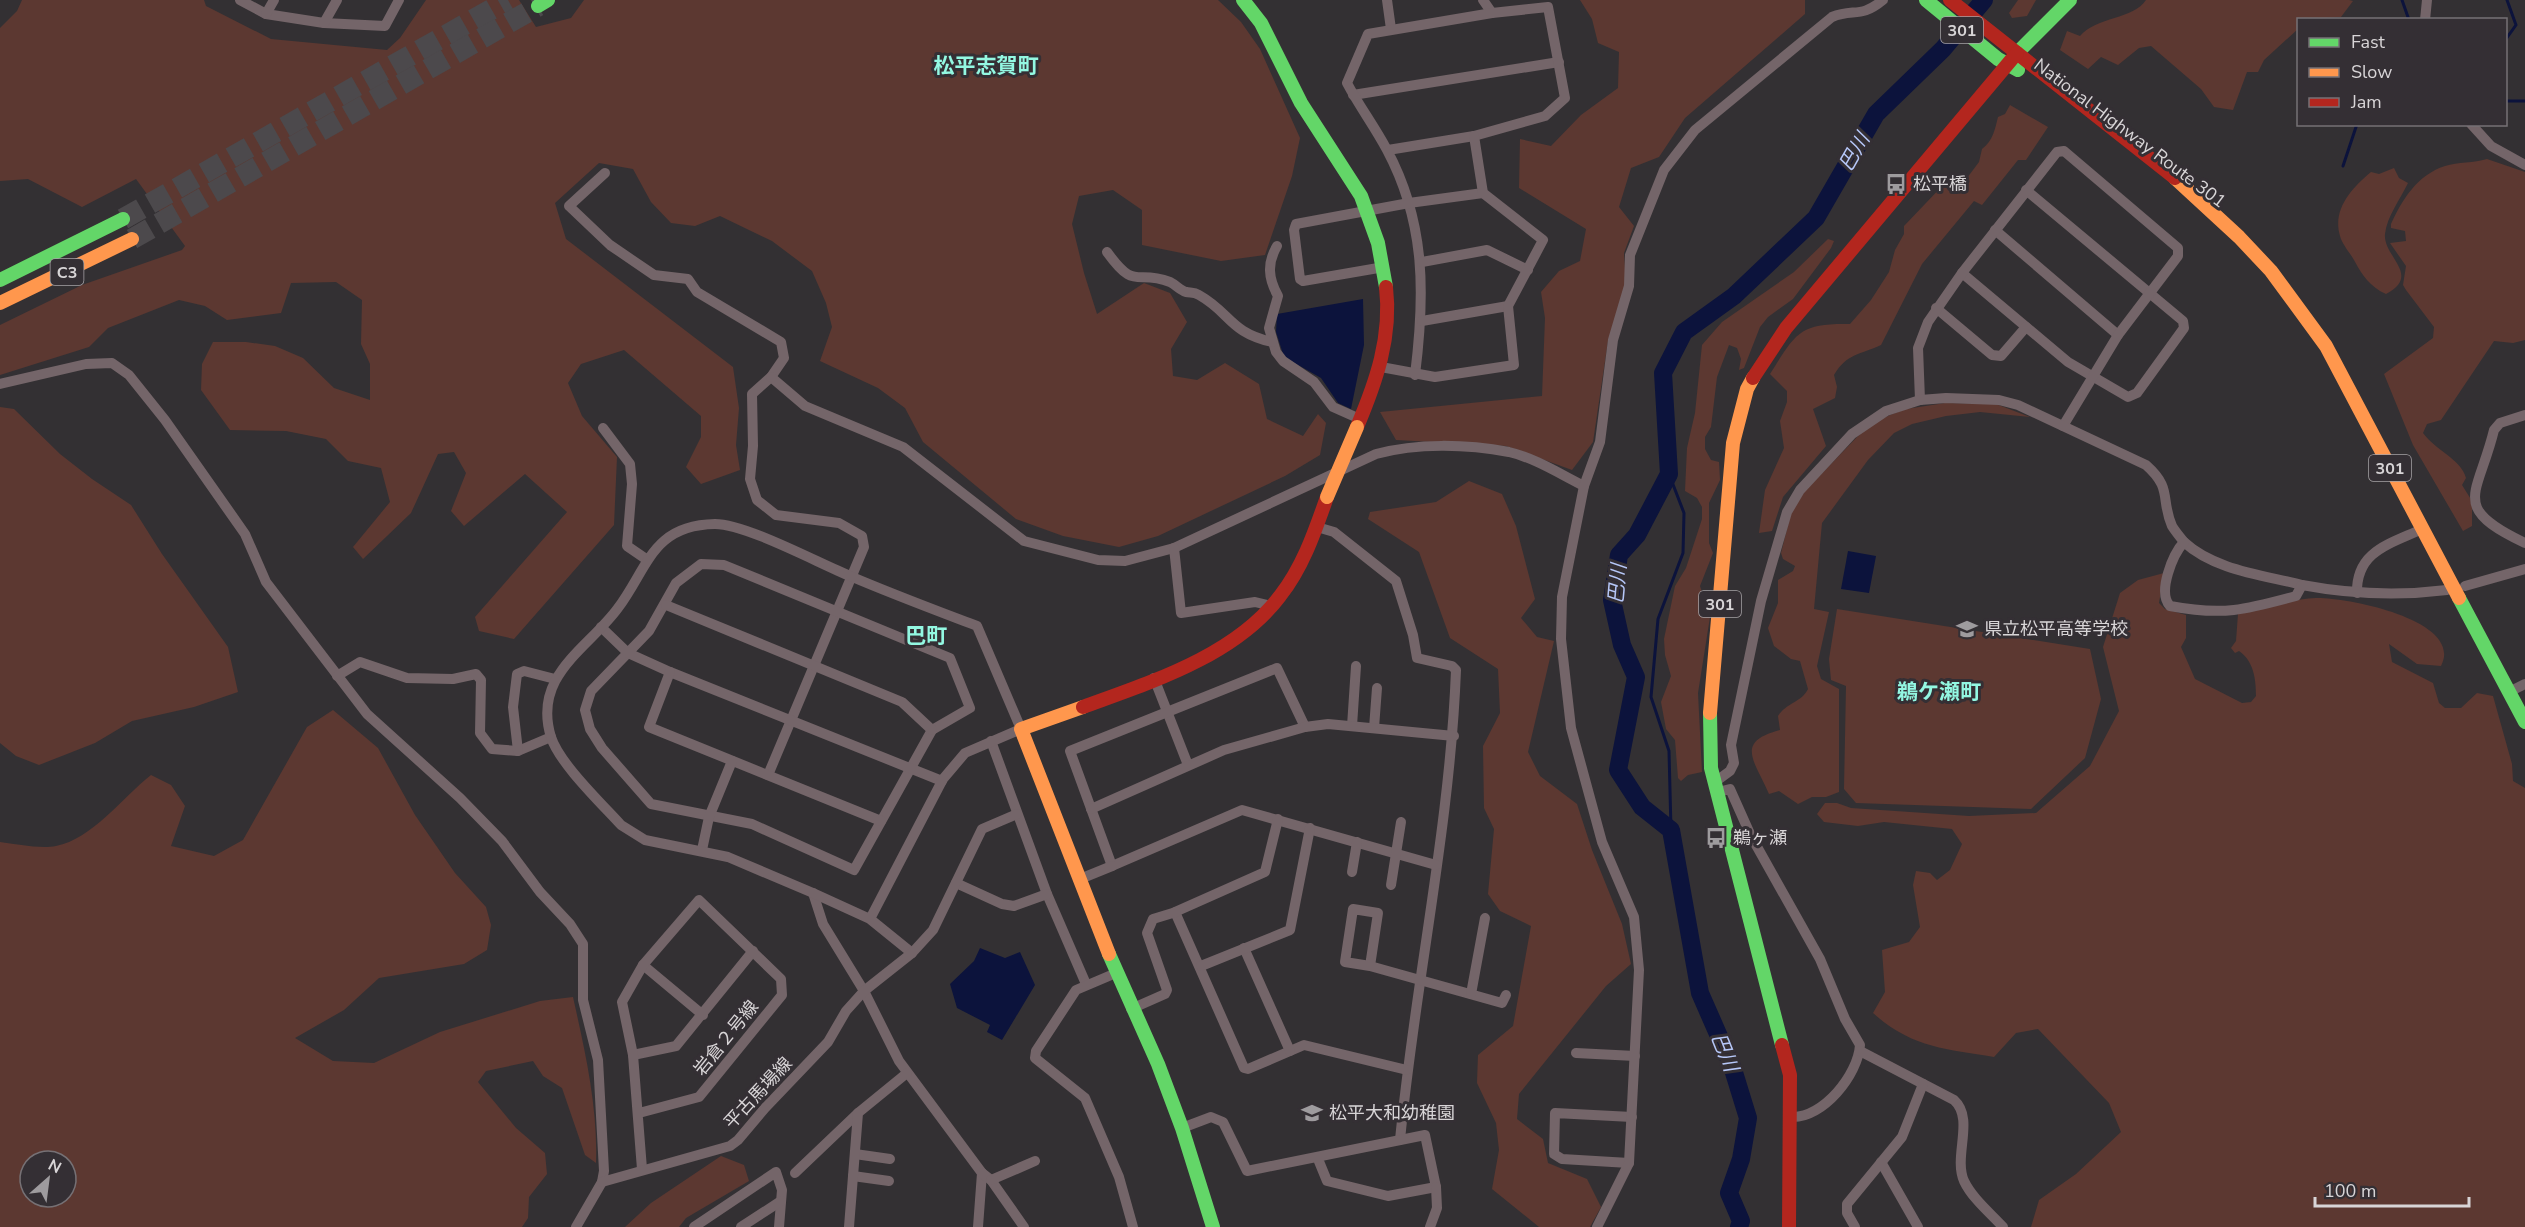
<svg xmlns="http://www.w3.org/2000/svg" width="2525" height="1227" font-family="'Nunito Sans','Noto Sans JP',sans-serif">
  <style>
    .green { fill: #5c3831; fill-rule: evenodd }
    .water { fill: #0c133c }
    .lines { fill: none; stroke-linecap: round; stroke-linejoin: round }
    .stream { stroke: #0c133c; stroke-width: 3 }
    .river { stroke: #0c133c; stroke-width: 18 }
    .highway-tunnel { stroke: #4c494c; stroke-width: 21; stroke-dasharray: 21 10; stroke-linecap: butt }
    .street { stroke: #746569; stroke-width: 10 }
    .fast { stroke: #63d668; stroke-width: 14 }
    .slow { stroke: #ff974d; stroke-width: 14 }
    .jam { stroke: #b3261e; stroke-width: 14 }
    .slow-bridge { stroke: #ff974d; stroke-width: 14 }
    .labels { text-anchor: middle; stroke-width: 6; stroke-linejoin: round; paint-order: stroke }
    .shield { fill: #342f34; stroke: #a7a3a6; stroke-width: 1.5 }
    .shield-label { font-size: 16px; font-weight: bold; fill: #d8d5d7 }
    .street-label { font-size: 18px; fill: #d8d5d7; stroke: #342f34 }
    .poi-label { font-size: 18px; fill: #d8d5d7; stroke: #342f34; text-anchor: start }
    .water-label { font-size: 20px; font-style: italic; fill: #b6c7f8; stroke: #342f34 }
    .quarter-label { font-size: 21px; font-weight: bold; fill: #93f8e2; stroke: #342f34 }
  </style>
  <rect width="100%" height="100%" fill="#333033"/>
  <!-- green -->
  <g class="green">
    <path d="M22 0H204L206 6 271 39 387 50 400 38 426 0H519L536 27 571 18 584 0H1218L1241 22 1260 49 1300 138 1292 176 1265 255 1221 261 1142 245V210L1113 190 1079 196 1072 224 1084 273 1097 314 1144 283 1170 293 1187 322 1171 349 1173 376 1197 380 1225 363 1259 384 1267 419 1303 436 1318 414 1326 423 1320 455 1285 476 1158 536 1119 547 1063 536 1016 519 923 442 905 408 878 388 820 361 832 327 826 303 812 271 772 241 720 216 695 226 671 223 651 202 633 169 599 163 555 203 566 239 733 367 739 408 736 445 740 470 701 484 686 467 701 437V416L624 350 581 364 568 383 582 416 617 457 614 525 514 639 479 631 475 617 567 512 525 474 464 526 451 511 466 473 454 452 438 454 411 513 363 559 353 547 390 502 381 468 348 461 326 439 286 431 230 430 201 390 202 364 213 342H246L275 346 303 358 334 388 370 400V364L361 344 362 300 336 282 291 283 281 313 227 320 205 306 179 300 108 328 89 347 0 375V325L82 285 182 250 185 246 136 179 82 207 28 179 0 181V28L17 11Z"/>
    <path d="M1580 0H1805V14L1685 118 1659 157 1631 168 1619 207 1634 226 1624 253 1626 282 1608 341 1593 442 1572 470 1506 446 1396 440 1380 412 1542 396 1545 318 1541 292 1559 271 1580 261 1586 229 1519 188 1520 139 1551 146 1581 115 1618 88 1619 52 1598 43 1592 19Z"/>
    <path d="M2018 0H2036L2027 16 2012 18 2009 13Z"/>
    <path d="M2146 0H2349L2353 1 2341 17 2298 20V29L2264 60 2258 72H2247L2233 110 2214 107 2201 89 2151 46 2139 48 2118 65 2101 57 2088 69 2060 50 2067 31 2080 36C2096 17 2134 19 2146 0Z"/>
    <path d="M2010 105 2048 127 2026 160H2018L1982 205 1974 201 1922 264 1881 345C1860 355 1847 353 1834 375L1837 387 1835 398 1813 409 1826 446 1783 497 1772 531 1759 533 1765 490 1784 448 1780 421 1787 402V391L1770 374C1796 333 1799 323 1850 324L1871 300 1889 272 1895 250 1904 234V226L1946 182 1955 177 1967 178 1979 162 1982 149C1993 141 1995 129 1998 117L2005 114Z"/>
    <path d="M2487 159 2525 172V340L2513 343 2494 341 2441 420 2427 424 2423 433C2435 450 2461 459 2466 478L2462 485 2472 501V526L2463 531 2413 445 2384 374 2433 338 2434 327 2406 290 2403 285 2406 266 2390 243 2406 241 2405 231 2391 228V224C2402 200 2417 175 2445 166 2458 162 2474 163 2487 159Z"/>
    <path d="M2394 168 2399 178 2408 183C2400 200 2387 216 2385 234 2383 257 2422 275 2386 294 2370 287 2362 275 2354 260 2350 253 2342 244 2340 236 2332 209 2352 188 2371 172L2379 174Z"/>
    <path d="M1828 239 1834 241 1831 248 1793 299 1768 317 1760 327 1744 368 1739 370 1741 359 1737 348 1729 345 1717 377 1711 427 1705 437V449L1711 460 1719 462 1720 480 1709 503V543L1713 553 1700 586 1710 617 1698 693 1702 772 1688 775 1681 781 1678 778 1675 740 1666 729 1661 702 1671 676 1665 655 1664 639 1675 586 1686 568 1702 519V507L1697 498 1685 491 1687 448 1695 413 1702 345 1722 322 1794 272Z"/>
    <path d="M1945 403 1996 404 2030 417 1980 412 1946 416 1912 424 1894 433 1868 460 1822 523 1814 609 1829 612 1817 666 1821 679 1839 689V792L1826 797H1812L1798 804 1779 791 1769 794C1755 761 1734 742 1780 730L1778 716C1786 703 1802 702 1808 689L1800 661 1791 659 1774 646 1768 628 1778 603V580L1793 571 1795 566 1783 559 1781 553 1791 513 1804 492 1857 437 1873 423 1890 415 1906 409Z"/>
    <path d="M0 407 14 409 60 454 92 479 131 505 162 554 228 647 238 692 194 707 132 721 95 743 39 765 16 756 0 743Z"/>
    <path d="M1469 481 1502 494 1516 526 1535 599 1521 618 1537 637 1554 641 1528 752 1540 776 1577 804 1592 850 1622 924 1631 964 1606 986 1519 1094 1517 1119 1543 1139 1548 1163 1587 1179 1601 1207 1590 1227H1539L1492 1189 1499 1150 1496 1123 1477 1083 1478 1055 1513 1026 1531 926 1500 911 1488 894 1494 829 1484 808 1483 746 1500 713 1498 669 1450 638 1419 552 1368 519 1370 512 1436 502Z"/>
    <path d="M2164 573 2159 603 2165 609 2186 615V638L2181 647 2195 679 2242 703 2251 702 2256 696C2256 680 2254 661 2239 651L2235 653 2231 648 2236 641 2238 614C2263 609 2290 599 2316 598 2346 597 2465 620 2441 666L2417 664 2389 644 2392 662 2433 683 2439 703 2445 708H2461L2477 693 2493 696 2512 764 2513 781 2525 788V1227H2031L2039 1200 2076 1174 2121 1132 2109 1103 2038 1029 2016 1033 1994 1057C1946 1049 1912 1048 1873 1013L1885 992 1882 950 1909 942 1920 927 1913 885 1916 871 1930 873 1937 880 1950 870 1962 844 1952 829 1884 822 1858 826 1824 822 1817 814 1825 803H1837L1851 808 1969 816 2036 813 2090 766 2119 711 2103 647 2120 593 2138 580Z"/>
    <path d="M1837 609 2090 649 2101 699 2085 758 2031 809 1856 803 1844 789 1846 686 1831 680 1829 659Z"/>
    <path d="M333 710 378 748 415 815 455 873 486 907 491 925 487 950 464 964 379 978 344 1010 295 1038 333 1061 374 1063 440 1032 540 1001 573 997C585 1051 598 1107 596 1163L585 1155 562 1088 543 1076 533 1061 486 1071 478 1082 516 1128 545 1153 547 1174 529 1197 528 1218 522 1227H0V842C16 844 40 849 56 846 92 839 122 798 151 775L171 785 185 806 171 846 214 856 243 840 307 727ZM30 1161H66V1197H30Z"/>
    <path d="M721 1156 744 1165 749 1181 686 1218 679 1227H625L651 1203Z"/>
  </g>
  <!-- water -->
  <g class="water">
    <path d="M1363 299 1364 345 1351 409 1338 403 1321 378 1284 357 1276 332 1277 314Z"/>
    <path d="M1848 551 1876 556 1869 593 1841 589Z"/>
    <path d="M980 948 1005 958 1020 952 1035 985 1002 1040 987 1032 990 1025 957 1008 950 984 974 961Z"/>
  </g>
  <g class="lines">
    <!-- stream -->
    <g class="stream">
      <path d="M2402 0 2409 20"/>
      <path d="M2506 39 2516 25 2507 0"/>
      <path d="M2506 101H2525"/>
      <path d="M2343 166 2357 124"/>
      <path d="M1669 474 1684 513 1683 553 1658 619 1651 697 1669 751 1671 830"/>
    </g>
    <!-- river -->
    <path class="river" d="M1739 1227 1741 1221 1729 1193 1741 1159 1748 1118 1732 1066 1700 993 1671 830 1642 807 1618 770 1636 677 1622 645 1612 600 1619 555 1637 535 1669 474 1663 373 1684 332 1734 296 1816 218 1876 114 1943 49 1984 0"/>
    <!-- highway-tunnel -->
    <g class="highway-tunnel">
      <path d="M123 219 508 0"/>
      <path d="M132 239 538 6"/>
    </g>
    <!-- street -->
    <g class="street">
      <path d="M240 0 266 14 324 23 385 26 399 0"/>
      <path d="M1387 0 1391 29"/>
      <path d="M1483 0 1492 13"/>
      <path d="M266 14 274 0"/>
      <path d="M2425 20 2427 0"/>
      <path d="M324 23 337 0"/>
      <path d="M1353 95 1559 62"/>
      <path d="M2471 124 2491 146 2525 165"/>
      <path d="M1388 150 1474 136 1545 116 1565 98 1548 7 1492 13 1368 34 1347 83C1359 106 1375 127 1387 150 1426 223 1425 295 1415 375"/>
      <path d="M605 173 569 206 610 245 654 275 688 279 697 292 781 342 784 358 771 377 752 394 753 446 750 479 757 500 776 515 839 523 862 536 864 547 768 775"/>
      <path d="M1995 230 2118 335"/>
      <path d="M1277 246C1267 263 1268 278 1278 296L1269 328 1276 352 1283 361 1314 382 1333 407 1360 419"/>
      <path d="M1107 252C1136 292 1135 269 1170 282 1176 285 1180 290 1186 292 1191 293 1194 292 1199 295 1231 313 1229 332 1272 342"/>
      <path d="M1422 262 1487 250 1528 270"/>
      <path d="M1384 267 1303 281 1300 279 1294 230 1296 224 1409 203 1483 193"/>
      <path d="M1962 273 2068 362 2128 397 2137 393 2184 328 2183 321 2026 190"/>
      <path d="M1936 308 1992 355 2001 356 2026 327"/>
      <path d="M1422 321 1508 306"/>
      <path d="M1381 367 1435 377 1514 365 1508 306 1543 240 1483 193 1474 136"/>
      <path d="M771 377 805 406 903 447 1024 541 1098 560 1125 561 1174 548 1376 454C1417 443 1466 444 1509 452 1535 458 1560 474 1584 486"/>
      <path d="M0 384 86 364 112 363 129 375 165 420 245 534 266 582 367 714 460 798 502 841 540 892 570 924 583 944V1000L598 1060 604 1171 602 1182 576 1227"/>
      <path d="M1920 400 1918 348 1928 322 1962 273 2057 152 2064 151 2178 248V256L2118 335 2063 426"/>
      <path d="M2525 415 2500 423 2494 430C2478 496 2449 507 2525 543"/>
      <path d="M603 428 630 464 632 484 627 546 646 559"/>
      <path d="M1317 527 1334 532 1396 581 1413 635 1417 658 1452 666 1456 670C1450 828 1415 983 1400 1140"/>
      <path d="M2184 542C2214 570 2263 575 2302 585"/>
      <path d="M1174 548 1181 613 1255 602 1271 606"/>
      <path d="M701 564 724 565 950 658 970 708 932 730 854 870 752 824 651 804 602 748 590 729 585 710 591 691 649 631 676 583Z"/>
      <path d="M2465 586 2525 569"/>
      <path d="M2357 593C2356 551 2390 544 2422 529"/>
      <path d="M666 605 902 702 932 730"/>
      <path d="M601 627 628 653 670 672 942 781"/>
      <path d="M670 672 649 727 881 821"/>
      <path d="M337 676 360 662 407 678 453 679 476 674 481 680 480 733 492 749 518 751 551 737"/>
      <path d="M1154 678 1188 765"/>
      <path d="M2509 692 2525 684"/>
      <path d="M1352 726 1356 666"/>
      <path d="M1305 727 1277 668 1070 751 1112 866 1242 810 1436 865"/>
      <path d="M1374 728 1377 688"/>
      <path d="M991 741 1047 894 1086 984"/>
      <path d="M518 751 513 707 517 674 524 671 555 679"/>
      <path d="M1715 782 1730 771 1734 763 1731 745 1761 601 1787 512 1800 490 1852 434 1886 411 1920 400 1946 398 1999 400 2018 405 2146 465C2173 489 2160 498 2172 526 2175 531 2180 537 2184 542 2173 554 2157 592 2170 606 2223 616 2245 610 2296 596L2302 585C2350 594 2399 596 2447 590"/>
      <path d="M1718 792 1730 789 1751 836 1820 959 1845 1019 1860 1045C1858 1075 1823 1118 1792 1117"/>
      <path d="M1091 809 1224 750 1305 727 1328 724 1454 736"/>
      <path d="M1278 819 1265 872 1175 912 1244 1068 1248 1069 1304 1045 1407 1070"/>
      <path d="M702 850 709 817 732 761"/>
      <path d="M1352 872 1357 842"/>
      <path d="M1080 879 1112 866"/>
      <path d="M956 883 1002 904 1014 906 1047 894"/>
      <path d="M1391 885 1401 822"/>
      <path d="M813 893 823 924 864 991 899 1061 982 1173 978 1227"/>
      <path d="M870 919 943 779 965 753 1021 729 977 626C935 610 892 594 850 576 818 563 746 524 715 524 652 525 648 568 618 608 588 649 532 675 551 737 559 763 602 804 621 825L645 840 728 857 813 893 870 919 912 953"/>
      <path d="M1244 948 1290 1051"/>
      <path d="M643 965 703 1015"/>
      <path d="M1201 966 1290 930 1310 828"/>
      <path d="M1370 966 1378 913 1353 909 1345 962 1370 966 1502 1003 1506 995"/>
      <path d="M1116 973 1076 990 1036 1051 1035 1058 1085 1098 1119 1177 1133 1227"/>
      <path d="M1471 994 1485 918"/>
      <path d="M1131 1009 1165 994 1167 990 1147 933 1153 919 1176 912"/>
      <path d="M1860 1051 1954 1100C1975 1119 1953 1156 1964 1181 1972 1198 1990 1213 2003 1227"/>
      <path d="M1576 1053 1635 1056"/>
      <path d="M633 1055 676 1046 753 951"/>
      <path d="M639 1113 699 1097 782 995 781 979 699 900 643 965 622 1002 633 1055 642 1169"/>
      <path d="M1182 1128 1211 1117 1223 1122 1247 1171 1425 1135 1436 1187 1388 1196 1327 1181 1318 1159"/>
      <path d="M855 1154 890 1159"/>
      <path d="M1881 1162 1918 1227"/>
      <path d="M1629 1163 1562 1159 1554 1154 1555 1113 1632 1117"/>
      <path d="M795 1173 858 1113"/>
      <path d="M982 1173 991 1180 1024 1227"/>
      <path d="M853 1176 889 1181"/>
      <path d="M991 1180 1035 1161"/>
      <path d="M602 1182 730 1146 738 1140 765 1108 828 1042 846 1011 864 991 912 953 933 930 982 829 1017 814"/>
      <path d="M694 1227 776 1172 782 1190 779 1227"/>
      <path d="M741 1227 781 1201"/>
      <path d="M849 1227 858 1113 907 1073"/>
      <path d="M1430 1227 1437 1208 1436 1187"/>
      <path d="M1597 1227 1629 1163 1639 970 1634 917 1602 842 1571 728 1561 639 1562 597 1584 486 1600 442 1613 340 1629 286 1630 255 1664 170 1695 130 1832 17C1854 8 1860 19 1883 0"/>
      <path d="M1855 1227 1847 1213V1204L1902 1137 1923 1084"/>
    </g>
    <!-- fast -->
    <g class="fast">
      <path d="M1243 0 1261 23 1301 103 1361 196 1378 243 1386 287"/>
      <path d="M1926 0 1998 59 2018 70"/>
      <path d="M538 6 548 0"/>
      <path d="M2017 53 2070 0"/>
      <path d="M0 280 123 219"/>
      <path d="M2459 598 2525 722"/>
      <path d="M1710 713 1711 768 1782 1045"/>
      <path d="M1109 954 1158 1064 1182 1128 1213 1227"/>
    </g>
    <!-- slow -->
    <g class="slow">
      <path d="M2175 178 2239 237 2271 271 2326 346 2459 598"/>
      <path d="M0 303 132 239"/>
      <path d="M1083 707 1021 729 1109 954"/>
      <path d="M1710 713 1733 443 1747 389 1753 378"/>
    </g>
    <!-- jam -->
    <g class="jam">
      <path d="M1950 0 2175 178"/>
      <path d="M1753 378 1786 328 2017 53"/>
      <path d="M1357 427C1376 382 1392 337 1386 287"/>
      <path d="M1083 707C1151 682 1235 656 1280 596 1303 567 1315 531 1327 497"/>
      <path d="M1782 1045 1790 1075 1789 1227"/>
    </g>
    <!-- slow-bridge -->
    <path class="slow-bridge" d="M1327 497 1357 427"/>
  </g>
  <!-- icons -->
  <defs>
    <symbol id="bus-bare" viewBox="-9 -9 18 18"><path d="M-5-6H5V4H4V6H2V4H-2V6H-4V4H-5ZM-3.5-4V0h7V-4ZM-3.5 1.2v1.5H-2V1.2ZM2 1.2v1.5H3.5V1.2Z" fill="#9e9b9e" stroke="#342f34" stroke-width="2.5" paint-order="stroke"/></symbol>
    <symbol id="school-bare" viewBox="-9 -9 18 18"><path d="M0-5L7-2L0 1L-7-2ZM-4 1L0 2.5L4 1V4Q0 6-4 4Z" fill="#9e9b9e" stroke="#342f34" stroke-width="2.5" paint-order="stroke"/></symbol>
  </defs>
  <g fill-rule="evenodd">
    <use href="#bus-bare" x="1881" y="169" width="30" height="30"/>
    <use href="#school-bare" x="1952" y="614" width="30" height="30"/>
    <use href="#bus-bare" x="1701" y="823" width="30" height="30"/>
    <use href="#school-bare" x="1297" y="1098" width="30" height="30"/>
  </g>
  <g class="labels">
    <!-- shield labels -->
    <g class="shield">
      <rect x="1941" y="17" width="42" height="26" rx="4.5"/>
      <rect x="50.5" y="259" width="33" height="26" rx="4.5"/>
      <rect x="2369" y="455" width="42" height="26" rx="4.5"/>
      <rect x="1699" y="591" width="42" height="26" rx="4.5"/>
    </g>
    <g class="shield-label">
      <text x="1962" y="36">301</text>
      <text x="67" y="278">C3</text>
      <text x="2390" y="474">301</text>
      <text x="1720" y="610">301</text>
    </g>
    <!-- street labels -->
    <g class="street-label">
      <text transform="translate(2130 133) rotate(37)" y="6">National Highway Route 301</text>
      <text transform="translate(726 1038) rotate(-51)" y="6">岩倉２号線</text>
      <text transform="translate(758 1093) rotate(-47)" y="6">平古馬場線</text>
    </g>
    <!-- poi labels -->
    <g class="poi-label">
      <text x="1913" y="190">松平橋</text>
      <text x="1984" y="635">県立松平高等学校</text>
      <text x="1733" y="844">鵜ヶ瀬</text>
      <text x="1329" y="1119">松平大和幼稚園</text>
    </g>
    <!-- water labels -->
    <g class="water-label">
      <text transform="translate(1854 152) rotate(-60)" y="7">巴川</text>
      <text transform="translate(1617 584) rotate(-85)" y="7">巴川</text>
      <text transform="translate(1725 1052) rotate(68)" y="7">巴川</text>
    </g>
    <!-- quarter labels -->
    <g class="quarter-label">
      <text x="986" y="73">松平志賀町</text>
      <text x="926" y="643">巴町</text>
      <text x="1939" y="699">鵜ケ瀬町</text>
    </g>
  </g>
  <!-- legend -->
  <rect x="2297" y="18" width="210" height="108" fill="#342f34" stroke="#767175" stroke-width="1.5"/>
  <rect x="2309" y="38" width="30" height="9" fill="#63d668" stroke="#767175" stroke-width="1.5"/>
  <text x="2351" y="48" font-size="18" fill="#d8d5d7">Fast</text>
  <rect x="2309" y="68" width="30" height="9" fill="#ff974d" stroke="#767175" stroke-width="1.5"/>
  <text x="2351" y="78" font-size="18" fill="#d8d5d7">Slow</text>
  <rect x="2309" y="98" width="30" height="9" fill="#b3261e" stroke="#767175" stroke-width="1.5"/>
  <text x="2351" y="108" font-size="18" fill="#d8d5d7">Jam</text>
  <!-- north arrow -->
  <g transform="translate(48 1179) rotate(28)"><circle r="28" fill="#342f34" stroke="#767175" stroke-width="1.5"/>
  <path d="M0-4.5L10 22L0 15L-10 22Z" fill="#9e9b9e"/>
  <text y="-9" font-size="16" font-weight="bold" text-anchor="middle" fill="#d8d5d7">N</text>
  </g>
  <!-- scale -->
  <path d="M2315 1197v9h154v-9" fill="none" stroke="#d8d5d7" stroke-width="3"/>
  <text x="2324" y="1197" font-size="18" fill="#d8d5d7" stroke="#342f34" stroke-width="4.5" paint-order="stroke">100 m</text>
</svg>
